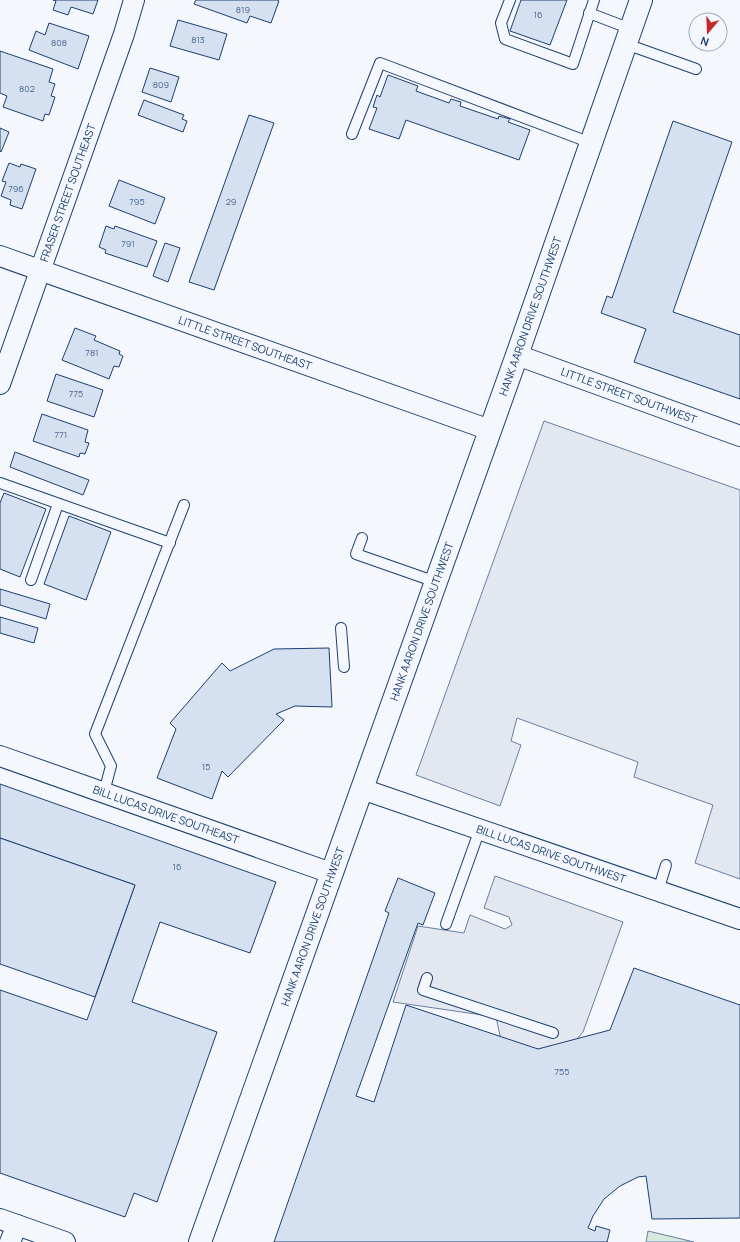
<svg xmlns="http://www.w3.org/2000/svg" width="740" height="1242" font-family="Manrope,sans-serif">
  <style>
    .green { fill: #d7e8df; stroke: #687fa3 }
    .parking { fill: #e3e8f0; stroke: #687fa3 }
    .building { fill: #d5e0f0; stroke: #1d3f73 }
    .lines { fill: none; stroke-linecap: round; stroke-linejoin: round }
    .service-casing { stroke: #1d3f73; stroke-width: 12 }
    .minor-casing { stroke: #1d3f73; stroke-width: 22 }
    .secondary-casing { stroke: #1d3f73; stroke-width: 24 }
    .service { stroke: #f4f7fb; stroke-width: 10 }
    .minor { stroke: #f4f7fb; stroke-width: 20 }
    .secondary { stroke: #f4f7fb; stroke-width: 22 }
    .labels { text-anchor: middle; stroke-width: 3; stroke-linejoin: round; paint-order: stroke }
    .number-label { font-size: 9px; fill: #4b6792 }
    .street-label { font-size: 11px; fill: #1d3f73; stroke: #f4f7fb }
  </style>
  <rect width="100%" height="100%" fill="#f4f7fb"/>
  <!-- green -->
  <path class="green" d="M648 1231 694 1242H646Z"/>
  <!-- parking -->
  <g class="parking">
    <path d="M544 421 740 490V879L695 863 713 805 634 777 638 762 517 718 511 741 521 745 500 806 416 775Z"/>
    <path d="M495 876 623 922 583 1032 570 1047 542 1054 501 1040 496 1017 393 1002 418 926 464 933 470 915 505 929 512 925 509 917 484 908Z"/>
  </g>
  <!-- building -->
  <g class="building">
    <path d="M53 0H98L93 14 71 7 68 15 53 10 56 1Z"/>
    <path d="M196 0H277L279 1 271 23 250 16 247 23 194 4Z"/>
    <path d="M521 0H567L550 45 510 31Z"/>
    <path d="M178 20 227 34 219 60 170 46Z"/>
    <path d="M49 23 89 36 78 69 29 50 36 31 45 35Z"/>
    <path d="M0 51 53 69 49 82 55 84 51 96 55 97 49 115 45 114 43 121 3 107 7 96 0 93Z"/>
    <path d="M150 68 179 77 171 102 142 92Z"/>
    <path d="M388 75 418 86 416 91 449 103 451 99 461 102 460 106 498 119 499 116 510 119 508 122 530 130 519 160 406 120 399 139 369 129 377 108 373 107 377 95 380 97Z"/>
    <path d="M144 100 184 115 182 119 187 121 183 132 138 115Z"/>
    <path d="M249 115 274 123 214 290 189 282Z"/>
    <path d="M673 121 732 142 673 312 740 335V399L634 362 646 329 601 313 607 296 612 298Z"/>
    <path d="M0 128 9 132 1 152 0 151Z"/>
    <path d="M9 163 20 167 21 164 36 169 22 209 10 205 11 200 1 196 6 182 2 181Z"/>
    <path d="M119 180 165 198 155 224 109 206Z"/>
    <path d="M106 226 114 229 115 226 157 241 147 267 105 253 106 250 99 247Z"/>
    <path d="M165 243 180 248 168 282 153 276Z"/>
    <path d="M75 328 96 336 94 340 120 351 119 354 123 356 119 367 114 366 109 379 62 360Z"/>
    <path d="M56 374 103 390 94 417 47 401Z"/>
    <path d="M42 414 88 430 85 442 89 443 85 454 80 453 79 457 33 441Z"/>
    <path d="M15 452 89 480 83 495 10 467Z"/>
    <path d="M4 493 46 509 20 577 0 569V503Z"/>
    <path d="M69 516 111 532 86 600 44 584Z"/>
    <path d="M0 589 50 604 46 619 0 605Z"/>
    <path d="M0 617 38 628 34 643 0 633Z"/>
    <path d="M329 648 332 707 295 706 276 714 284 720 228 777 222 771 212 799 157 778 176 729 170 723 222 663 230 671 274 649Z"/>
    <path d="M0 784 276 882 250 953 160 922 132 1002 217 1032 157 1202 134 1193 125 1217 0 1173V990L87 1020 135 885 0 838Z"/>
    <path d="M0 838 135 885 95 997 0 964Z"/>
    <path d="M398 878 435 893 423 925 418 923 356 1096 374 1102 406 1005 538 1049 610 1030 634 968 740 1005V1218L652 1219 646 1176 638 1177 620 1186 604 1199 593 1216 588 1228 595 1231 596 1226 610 1230 607 1242H274L389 913 385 911Z"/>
  </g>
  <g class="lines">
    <defs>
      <g id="service">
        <path d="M510 0 501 23 505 39 573 64 594 0"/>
        <path d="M589 13 631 29"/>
        <path d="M626 44 696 69"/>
        <path d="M352 134 380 63 591 143"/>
        <path d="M0 483 170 543"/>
        <path d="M362 538 356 554 436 582"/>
        <path d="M31 580 58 504"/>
        <path d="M341 628 344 667"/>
        <path d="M104 792 111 766 95 734 184 505"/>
        <path d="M658 891 666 865"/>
        <path d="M446 924 480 829"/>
        <path d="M427 978 423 990 553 1033"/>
      </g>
      <g id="minor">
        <path id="s1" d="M0 256 490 430"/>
        <path id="s2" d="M517 355 740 436"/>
        <path id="s3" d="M0 384 124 34 134 0"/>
        <path id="s4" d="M0 756 331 873"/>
        <path id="s5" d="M362 789 740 919"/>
        <path d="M0 1219 65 1242"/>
        <path d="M10 1242 17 1225"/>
      </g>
      <g id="secondary">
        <path id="s6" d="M200 1242 517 355 641 0"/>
      </g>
    </defs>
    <!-- service casing -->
    <use href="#service" class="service-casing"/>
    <!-- minor casing -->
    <use href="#minor" class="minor-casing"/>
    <!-- secondary casing -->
    <use href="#secondary" class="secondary-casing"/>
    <!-- service -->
    <use href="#service" class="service"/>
    <!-- minor -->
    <use href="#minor" class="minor"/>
    <!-- secondary -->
    <use href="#secondary" class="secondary"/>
  </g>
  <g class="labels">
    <!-- number labels -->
    <g class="number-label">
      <text x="243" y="13">819</text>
      <text x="538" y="18">16</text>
      <text x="198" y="43">813</text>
      <text x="59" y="46">808</text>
      <text x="161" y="88">809</text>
      <text x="27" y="92">802</text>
      <text x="16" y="192">796</text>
      <text x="137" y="205">795</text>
      <text x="231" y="205">29</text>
      <text x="128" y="247">791</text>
      <text x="92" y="356">781</text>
      <text x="76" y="397">775</text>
      <text x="61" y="438">771</text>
      <text x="206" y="770">15</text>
      <text x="177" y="870">16</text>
      <text x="562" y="1075">755</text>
    </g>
    <!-- street labels -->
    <g class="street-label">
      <text dy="4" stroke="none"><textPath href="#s3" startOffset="203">FRASER STREET SOUTHEAST</textPath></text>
      <text dy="4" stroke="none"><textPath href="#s6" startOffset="983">HANK AARON DRIVE SOUTHWEST</textPath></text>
      <text dy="4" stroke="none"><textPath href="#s1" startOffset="260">LITTLE STREET SOUTHEAST</textPath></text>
      <text dy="4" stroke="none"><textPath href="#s2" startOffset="119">LITTLE STREET SOUTHWEST</textPath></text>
      <text dy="4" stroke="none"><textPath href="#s6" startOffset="659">HANK AARON DRIVE SOUTHWEST</textPath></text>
      <text dy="4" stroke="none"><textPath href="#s4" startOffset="176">BILL LUCAS DRIVE SOUTHEAST</textPath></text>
      <text dy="4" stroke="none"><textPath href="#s5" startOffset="200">BILL LUCAS DRIVE SOUTHWEST</textPath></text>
      <text dy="4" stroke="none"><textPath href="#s6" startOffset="335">HANK AARON DRIVE SOUTHWEST</textPath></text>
    </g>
  </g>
  <!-- north arrow -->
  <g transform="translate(708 32) rotate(199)"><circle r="19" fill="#f4f7fb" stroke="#9eadc5"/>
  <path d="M0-3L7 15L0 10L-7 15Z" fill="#c62828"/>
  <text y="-6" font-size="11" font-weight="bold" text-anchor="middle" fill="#1d3f73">N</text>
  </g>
</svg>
